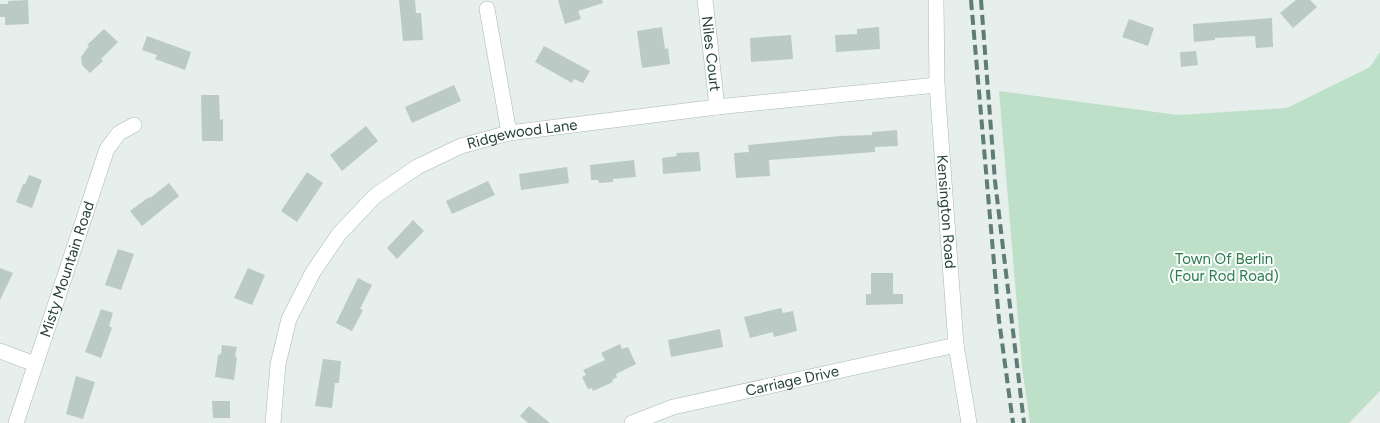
<svg xmlns="http://www.w3.org/2000/svg" width="1380" height="423" font-family="Figtree,sans-serif">
  <style>
    .green { fill: #bfe0c8 }
    .building { fill: #bbcac4 }
    .lines { fill: none; stroke-linecap: round; stroke-linejoin: round }
    .minor-casing { stroke: #a8b8b2; stroke-width: 16 }
    .minor { stroke: #fff; stroke-width: 15 }
    .rail { stroke: #5f7d75; stroke-width: 4; stroke-dasharray: 10 5; stroke-linecap: butt }
    .labels { text-anchor: middle; stroke-width: 4; stroke-linejoin: round; paint-order: stroke }
    .street-label { font-size: 15px; fill: #24423a; stroke: #f7fbf9 }
    .park-label { font-size: 15px; fill: #2d7a4b; stroke: #f7fbf9 }
  </style>
  <rect width="100%" height="100%" fill="#e6efeb"/>
  <!-- green -->
  <path class="green" d="M1380 52V391L1349 423H1030L1022 367 999 91 1178 115 1287 108 1370 67Z"/>
  <!-- building -->
  <g class="building">
    <path d="M28 0 29 24 5 25V17H0V4H8V1Z"/>
    <path d="M399 0H415L416 13H421L423 40 403 41Z"/>
    <path d="M558 0H602L603 3 578 11 581 19 565 24Z"/>
    <path d="M1296 0H1310L1317 7 1293 28 1280 13Z"/>
    <path d="M1272 18 1273 47 1256 48 1255 36 1215 38V40L1194 42 1193 24Z"/>
    <path d="M1129 19 1154 28 1148 46 1122 37Z"/>
    <path d="M662 27 665 49 668 48 670 64 642 68 637 31Z"/>
    <path d="M879 27 880 49 836 52 835 35 857 34V29Z"/>
    <path d="M104 29 118 42 101 59 103 61 90 73 82 65 81 57 89 46 87 45Z"/>
    <path d="M791 35 793 59 751 62 750 38Z"/>
    <path d="M147 36 191 52 185 70 155 59 157 55 142 50Z"/>
    <path d="M544 46 590 71 583 83 574 79 572 83 535 62Z"/>
    <path d="M1196 51 1198 65 1181 67 1180 52Z"/>
    <path d="M454 85 461 101 412 123 405 107Z"/>
    <path d="M201 95H219L220 120 223 119V141H202Z"/>
    <path d="M366 126 378 141 342 171 330 155Z"/>
    <path d="M897 130 898 146 875 147V152L769 160 770 176 736 178 734 153 749 152 748 145 840 136 872 135V132Z"/>
    <path d="M699 152 701 171 663 174 662 158 677 156 676 153Z"/>
    <path d="M634 160 636 177 613 179V182L599 183 598 180H591L590 165Z"/>
    <path d="M567 167 569 183 521 190 519 174Z"/>
    <path d="M307 172 323 183 297 222 281 211Z"/>
    <path d="M29 175 42 180 32 208 16 202 23 184H25Z"/>
    <path d="M488 181 495 195 452 214 446 201Z"/>
    <path d="M169 183 179 196 142 226 130 211 149 197 150 198Z"/>
    <path d="M413 220 424 231 397 259 387 248Z"/>
    <path d="M118 249 134 254 121 290 105 285Z"/>
    <path d="M0 268 13 273 0 300Z"/>
    <path d="M248 268 265 275 252 305 234 298Z"/>
    <path d="M871 273H893V294H903V304L866 305V294H871Z"/>
    <path d="M358 278 372 285 360 309 363 310 352 331 336 323Z"/>
    <path d="M781 308 783 313 793 311 797 331 774 337 773 332 750 338 744 317Z"/>
    <path d="M101 309 113 313 109 326 112 328 101 358 85 352Z"/>
    <path d="M720 329 723 347 671 357 668 340Z"/>
    <path d="M620 344 622 349 628 347 636 364 616 374 617 377 612 380 613 382 593 391 592 388 588 389 582 377 586 375 583 370 605 360 601 353Z"/>
    <path d="M222 345 237 347 235 356 237 358 234 380 215 377 218 355 221 354Z"/>
    <path d="M323 359 341 361 339 383H335L332 408 315 406Z"/>
    <path d="M76 376 95 382 83 419 66 414Z"/>
    <path d="M212 401H230V418H213Z"/>
    <path d="M529 406 550 423H528L520 416Z"/>
  </g>
  <g class="lines">
    <defs>
      <g id="minor">
        <path id="s1" d="M705 0 717 107"/>
        <path id="s2" d="M936 0 937 85 956 345 969 423"/>
        <path d="M487 9 509 133"/>
        <path d="M0 351 35 364"/>
        <path id="s3" d="M16 423 107 149 119 133 134 125"/>
        <path id="s4" d="M273 423 278 364 289 319 313 272 339 234 375 196 417 167 461 146 509 133 717 107 937 85"/>
        <path id="s5" d="M632 423 673 407 956 345"/>
      </g>
    </defs>
    <!-- minor casing -->
    <use href="#minor" class="minor-casing"/>
    <!-- minor -->
    <use href="#minor" class="minor"/>
    <!-- rail -->
    <g class="rail">
      <path d="M971 0 999 320 1013 423"/>
      <path d="M981 0 995 181 1024 423"/>
    </g>
  </g>
  <g class="labels">
    <!-- street labels -->
    <g class="street-label">
      <text dy="5" stroke="none"><textPath href="#s1" startOffset="54">Niles Court</textPath></text>
      <text dy="5" stroke="none"><textPath href="#s4" startOffset="419">Ridgewood Lane</textPath></text>
      <text dy="5" stroke="none"><textPath href="#s2" startOffset="212">Kensington Road</textPath></text>
      <text dy="5" stroke="none"><textPath href="#s3" startOffset="162">Misty Mountain Road</textPath></text>
      <text dy="5" stroke="none"><textPath href="#s5" startOffset="166">Carriage Drive</textPath></text>
    </g>
    <!-- park labels -->
    <g class="park-label">
      <text x="1224" y="264">Town Of Berlin<tspan x="1224" dy="17">(Four Rod Road)</tspan></text>
    </g>
  </g>
</svg>
